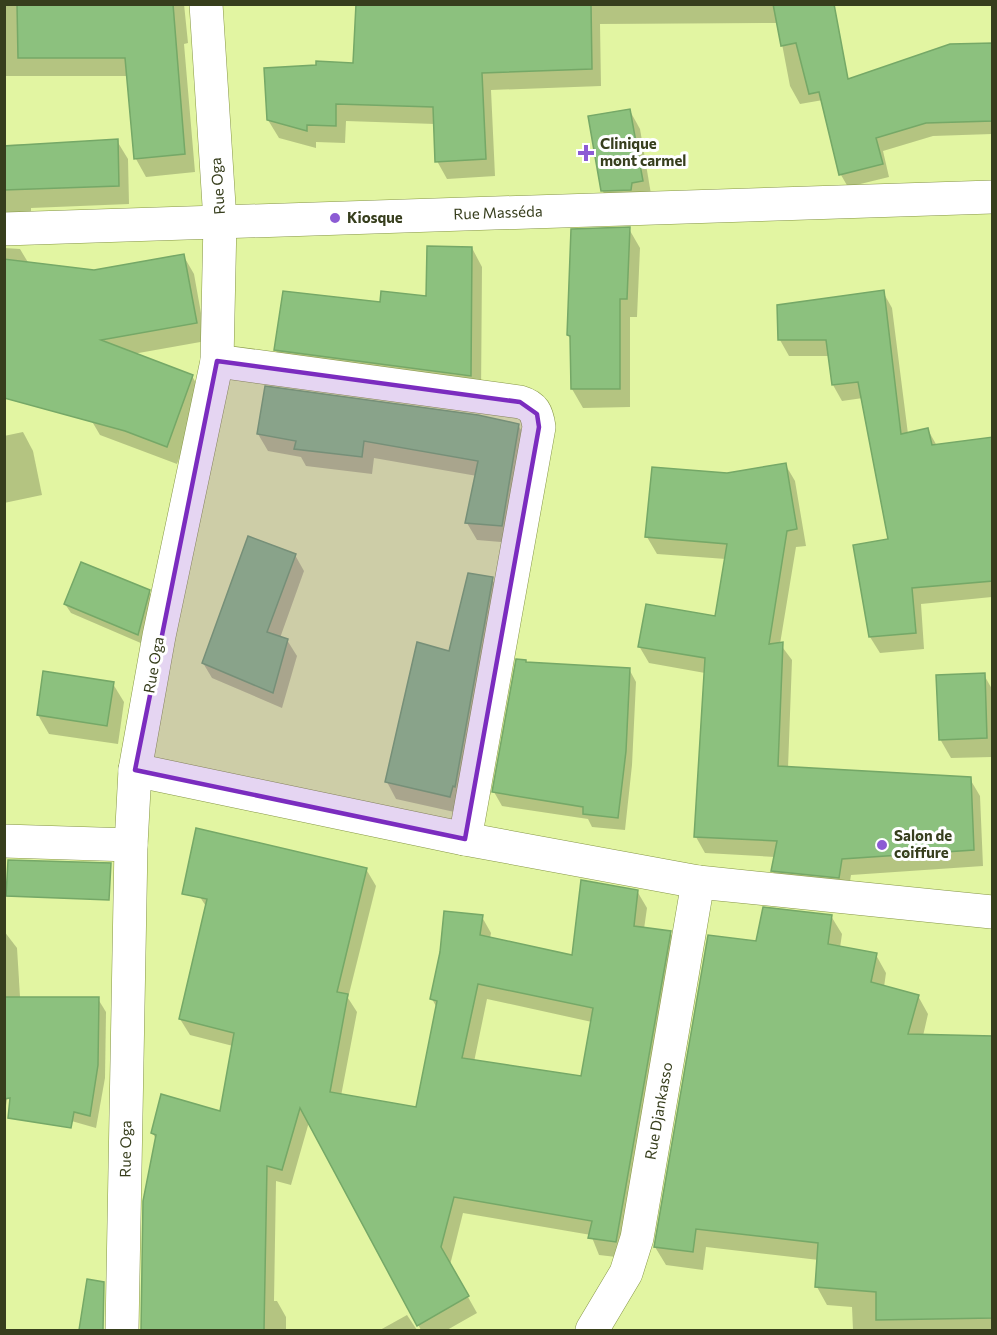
<svg xmlns="http://www.w3.org/2000/svg" width="997" height="1335" font-family="Commissioner,sans-serif">
  <style>
    .shadow { fill: #0003; fill-rule: evenodd }
    .building { fill: #8cc17e; stroke: #75a867; stroke-width: 1.5; fill-rule: evenodd }
    .lines { fill: none; stroke-linecap: round; stroke-linejoin: round }
    .street-casing { stroke: #869646; stroke-width: 34 }
    .street { stroke: #fff; stroke-width: 33 }
    .marked { fill: #7b2cbf; fill-opacity: 0.2; stroke: #7b2cbf; stroke-width: 4.5; stroke-linejoin: round }
    .poi-dot { fill: #8c5bd4; stroke: #fff; stroke-width: 2 }
    .labels { text-anchor: middle; stroke-width: 6; stroke-linejoin: round; paint-order: stroke }
    .poi-label { font-size: 15px; font-weight: bold; fill: #373e1d; stroke: #fff; text-anchor: start }
    .street-label { font-size: 15px; fill: #373e1d; stroke: #fff }
  </style>
  <rect width="100%" height="100%" fill="#e2f5a2"/>
  <!-- shadow -->
  <g class="shadow">
    <path d="M4 4H184L188 43 184 44 195 172 146 177 136 159 129 76H4Z"/>
    <path d="M357 4H814L826 88 992 44V134L933 136 883 151 889 177 848 187 841 175 823 100 800 104 790 86 778 23 600 24 601 86 491 90 495 176 447 179 437 161 435 124 346 121 345 143 316 142V148L279 138 268 120 355 65Z"/>
    <path d="M630 111 640 129 652 200 613 209 602 190Z"/>
    <path d="M117 141 128 159 129 204 31 208V228L4 231V145Z"/>
    <path d="M629 229 640 248 637 317H630V407L583 408 572 389V341L568 335Z"/>
    <path d="M4 248 20 249 29 264 94 272 183 255 194 274 206 341 133 354 192 376 202 394 177 464 100 435 90 418 4 392Z"/>
    <path d="M472 248 482 267 481 395 286 368 275 349 381 304 428 298Z"/>
    <path d="M883 292 892 308 908 434 928 430 937 446 992 439V597L921 604 924 649 880 653 870 637 890 541 863 398 842 401 833 385 830 356H789L780 340Z"/>
    <path d="M518 425 529 443 512 543 477 540 467 523 477 476 374 458 372 474 306 466 301 457 268 451 258 434Z"/>
    <path d="M23 432 33 451 42 495 4 503V436Z"/>
    <path d="M785 464 795 481 806 546 796 547 780 644 792 660 788 768 970 779 980 796 983 866 851 875 848 894 782 887 772 870 775 857 705 853 696 837 705 673 649 663 639 646 716 618 726 559 657 554 647 537 727 474Z"/>
    <path d="M295 555 304 571 280 638 287 640 297 656 282 708 212 678 203 663Z"/>
    <path d="M492 579 502 595 459 813 396 799 387 782 451 653Z"/>
    <path d="M149 591 154 600 143 644 71 613 65 604Z"/>
    <path d="M527 664 629 669 636 682 632 765 625 830 592 827 588 819 502 806 494 792Z"/>
    <path d="M984 675 992 689V757L951 758 940 739Z"/>
    <path d="M113 684 124 702 118 744 49 734 38 715Z"/>
    <path d="M366 869 376 886 348 998 357 1012 341 1096 417 1109 437 1008 432 999 482 917 491 933 490 939 573 956 637 891 647 908 644 929 670 932 679 949 625 1258 599 1255 591 1235 463 1213 450 1265 477 1313 447 1330H421L309 1122 291 1185 276 1181 274 1301H277L286 1317V1330H170L175 1186 153 1133 221 1113 233 1046 190 1035 180 1019 207 908 200 897ZM487 999 592 1022 583 1078 474 1062Z"/>
    <path d="M831 916 842 934 840 948 876 955 886 973 884 987 918 996 928 1014 923 1036 992 1038V1330H853L852 1307 827 1305 817 1287 819 1260 706 1247 703 1270 666 1265 655 1247 758 942Z"/>
    <path d="M4 931 17 948 21 1013 4 1118Z"/>
    <path d="M98 999 106 1012 105 1078 96 1128 54 1116Z"/>
    <path d="M407 1315 417 1330H380Z"/>
  </g>
  <!-- building -->
  <g class="building">
    <path d="M17 4H173L185 154 134 159 125 58H18Z"/>
    <path d="M356 4H591L592 69 482 73 486 159 435 162 433 107 336 104V126L307 125V131L267 120 264 68 316 65V61L353 63Z"/>
    <path d="M773 4H834L848 79 950 44 993 43V121L926 123 876 138 883 164 839 175 819 92 809 94 796 43 781 46Z"/>
    <path d="M630 109 643 181 632 183 631 190 601 191 588 116Z"/>
    <path d="M118 139 119 186 4 190V146Z"/>
    <path d="M630 227 627 299H620V389H571L570 336 567 335 571 229Z"/>
    <path d="M427 246 472 247 471 376 274 350 283 291 380 302 381 291 426 296Z"/>
    <path d="M184 254 197 323 101 340 193 375 167 447 125 431 4 398V259L94 270Z"/>
    <path d="M884 290 901 434 928 428 932 445 993 437V581L912 588 916 633 869 637 853 545 888 539 858 382 832 385 826 340H778L777 305Z"/>
    <path d="M265 386 478 415 519 424 502 526 465 523 478 461 364 441 362 457 294 449 296 441 257 434Z"/>
    <path d="M786 463 797 529 787 531 769 644 783 642 778 766 971 777 974 850 842 859 839 878 771 871 777 841 694 837 705 658 638 647 646 604 715 616 727 544 645 537 652 467 727 473Z"/>
    <path d="M248 536 296 554 267 632 288 639 273 693 202 663Z"/>
    <path d="M81 562 150 590 138 635 64 604Z"/>
    <path d="M468 573 493 577 455 787 453 786 450 797 385 782 417 642 449 651Z"/>
    <path d="M516 659 526 660V662L630 668 626 751 618 818 583 814V807L492 792Z"/>
    <path d="M43 671 114 682 107 726 37 715Z"/>
    <path d="M985 673 987 738 939 740 936 675Z"/>
    <path d="M196 828 367 868 337 992 348 994 330 1092 416 1107 437 1001 430 999 440 952 444 911 483 915 480 935 572 955 581 880 638 890 634 926 671 931 616 1242 588 1238 592 1221 454 1197 441 1247 469 1296 417 1326 300 1108 282 1170 267 1166 264 1330H141L143 1201 156 1135 151 1133 161 1094 220 1111 234 1033 179 1019 207 899 182 894ZM478 984 593 1008 581 1076 462 1058Z"/>
    <path d="M8 860 111 863 109 900 6 896Z"/>
    <path d="M763 907 832 915 828 944 877 953 871 982 919 995 908 1034 993 1036V1318L876 1320V1292L815 1287 818 1243 696 1229 693 1252 654 1247 708 935 756 941Z"/>
    <path d="M4 997H99L98 1065 90 1116 74 1112 71 1128 8 1118 10 1098 4 1099Z"/>
    <path d="M87 1279 104 1282 103 1330H79Z"/>
  </g>
  <g class="lines">
    <defs>
      <g id="street">
        <path d="M4 229 992 197"/>
        <path d="M217 361 520 402C534 406 537 413 539 427L465 839"/>
        <path d="M135 770 465 839 698 882 992 912"/>
        <path d="M4 841 131 845"/>
        <path d="M122 1330 131 845 135 770 159 636 217 361 220 221 206 4"/>
        <path d="M592 1330 626 1273 637 1238 698 882"/>
      </g>
    </defs>
    <!-- street casing -->
    <use href="#street" class="street-casing"/>
    <!-- street -->
    <use href="#street" class="street"/>
  </g>
  <!-- marked area -->
  <path class="marked" d="M217 361 520 402 537 414 539 427 465 839 135 770Z"/>
  <!-- markers -->
  <g class="poi-dot">
    <path d="M583 144h6v6h6v6h-6v6h-6v-6h-6v-6h6z"/>
    <circle cx="335" cy="218" r="6"/>
    <circle cx="882" cy="845" r="6"/>
  </g>
  <g class="labels">
    <!-- poi labels -->
    <g class="poi-label">
      <text x="600" y="149">Clinique<tspan x="600" dy="17">mont carmel</tspan></text>
      <text x="347" y="223">Kiosque</text>
      <text x="894" y="841">Salon de<tspan x="894" dy="17">coiffure</tspan></text>
    </g>
    <!-- street labels -->
    <g class="street-label">
      <text transform="translate(218 186) rotate(-94)" y="5">Rue Oga</text>
      <text transform="translate(498 213) rotate(-2)" y="5">Rue Masséda</text>
      <text transform="translate(154 665) rotate(-80)" y="5">Rue Oga</text>
      <text transform="translate(659 1111) rotate(-80)" y="5">Rue Djankasso</text>
      <text transform="translate(126 1149) rotate(-89)" y="5">Rue Oga</text>
    </g>
  </g>
  <!-- border -->
  <rect width="997" height="1335" fill="none" stroke="#373e1d" stroke-width="12"/>
</svg>
